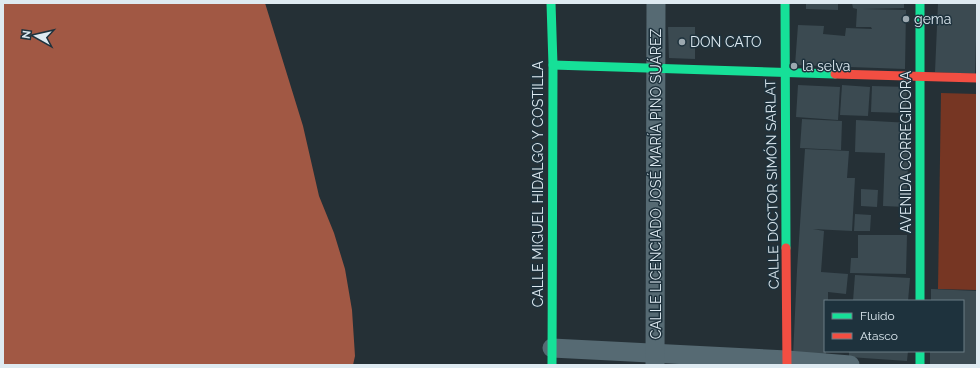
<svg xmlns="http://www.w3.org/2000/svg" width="980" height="368" font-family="Raleway,sans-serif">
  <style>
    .green { fill: #763623 }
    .water { fill: #a15844 }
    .building { fill: #3b4a51 }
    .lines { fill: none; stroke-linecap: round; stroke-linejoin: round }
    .street { stroke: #566a73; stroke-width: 19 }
    .fast { stroke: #16e098; stroke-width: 9 }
    .jam { stroke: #f24e42; stroke-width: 9 }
    .poi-dot { fill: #9da9b0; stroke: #1e323d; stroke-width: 1.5 }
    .labels { text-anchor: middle; stroke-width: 3; stroke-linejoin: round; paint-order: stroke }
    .poi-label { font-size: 14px; fill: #deeaf1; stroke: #1e323d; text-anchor: start }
    .street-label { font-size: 14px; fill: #deeaf1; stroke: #1e323d }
  </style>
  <rect width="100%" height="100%" fill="#253036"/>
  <!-- green -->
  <path class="green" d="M941 93 977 94V290L938 289Z"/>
  <!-- water -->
  <path class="water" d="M3 3H265L303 126 319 196 334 233 345 269 352 310 355 356 353 365H3Z"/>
  <!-- building -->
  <g class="building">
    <path d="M806 3H838V10L806 9Z"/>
    <path d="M852 3H904V8L863 9 906 10 905 69 795 65 798 25 824 26 823 34 845 36 846 28 872 29 871 27H856L857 9 853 8Z"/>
    <path d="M938 3H977V41H976L975 74 935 72Z"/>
    <path d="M668 27H695V59L669 58Z"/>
    <path d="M798 85 840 87 838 120 796 117Z"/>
    <path d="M842 85 870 87 868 116 840 115Z"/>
    <path d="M872 86 907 87 906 113 871 112Z"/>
    <path d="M802 119 842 121 841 150 800 148Z"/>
    <path d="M856 120 910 123 906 207 883 206 885 153 855 152Z"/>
    <path d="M805 149 849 151 847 178H855L852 231 813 229 824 231 821 272 848 274 846 294 828 292V301H825L826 358 793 356 797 270Z"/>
    <path d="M861 189 878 190 877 207 861 206Z"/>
    <path d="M855 214 871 215 870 231H854Z"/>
    <path d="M858 235H907L906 274 850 273 851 258H858Z"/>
    <path d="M855 275 910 278 908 301H853Z"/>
    <path d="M931 289 977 291V365H930V351H963V301H931Z"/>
    <path d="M849 351H908L907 361 849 357Z"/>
  </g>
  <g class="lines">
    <!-- street -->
    <g class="street">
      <path d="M552 348 787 360 850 365"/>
      <path d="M655 365 656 3"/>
    </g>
    <!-- fast -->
    <g class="fast">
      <path d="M551 3 553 65 552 365"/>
      <path d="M785 3 786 248"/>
      <path d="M920 3V301"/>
      <path d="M553 65 835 74"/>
      <path d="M920 351V365"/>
    </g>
    <!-- jam -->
    <g class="jam">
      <path d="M835 74 977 78"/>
      <path d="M786 248 787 365"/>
    </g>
  </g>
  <!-- markers -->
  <g class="poi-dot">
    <circle cx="906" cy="19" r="4"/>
    <circle cx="682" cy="42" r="4"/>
    <circle cx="794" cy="66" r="4"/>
  </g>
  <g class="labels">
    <!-- poi labels -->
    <g class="poi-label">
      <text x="914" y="24">gema</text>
      <text x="690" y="47">DON CATO</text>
      <text x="802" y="71">la selva</text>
    </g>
    <!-- street labels -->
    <g class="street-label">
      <text transform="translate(906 152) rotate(-90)" y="5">AVENIDA CORREGIDORA</text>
      <text transform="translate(538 184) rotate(-90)" y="5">CALLE MIGUEL HIDALGO Y COSTILLA</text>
      <text transform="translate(656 184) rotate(-90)" y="5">CALLE LICENCIADO JOSÉ MARÍA PINO SUÁREZ</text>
      <text transform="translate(772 184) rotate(-91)" y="5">CALLE DOCTOR SIMÓN SARLAT</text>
    </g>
  </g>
  <!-- border -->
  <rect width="980" height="368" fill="none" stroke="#deeaf1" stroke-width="8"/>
  <!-- legend -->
  <rect x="824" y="300" width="140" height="52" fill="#1e323d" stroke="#6b7c85"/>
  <rect x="832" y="313" width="20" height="6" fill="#16e098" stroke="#6b7c85"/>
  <text x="860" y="320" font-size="12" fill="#deeaf1">Fluido</text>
  <rect x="832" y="333" width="20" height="6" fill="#f24e42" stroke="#6b7c85"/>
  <text x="860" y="340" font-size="12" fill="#deeaf1">Atasco</text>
  <!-- north arrow -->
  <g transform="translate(36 36) rotate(278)" stroke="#1e323d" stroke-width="3" paint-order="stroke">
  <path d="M0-3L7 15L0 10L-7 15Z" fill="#deeaf1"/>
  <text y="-6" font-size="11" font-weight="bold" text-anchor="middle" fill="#deeaf1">N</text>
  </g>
</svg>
